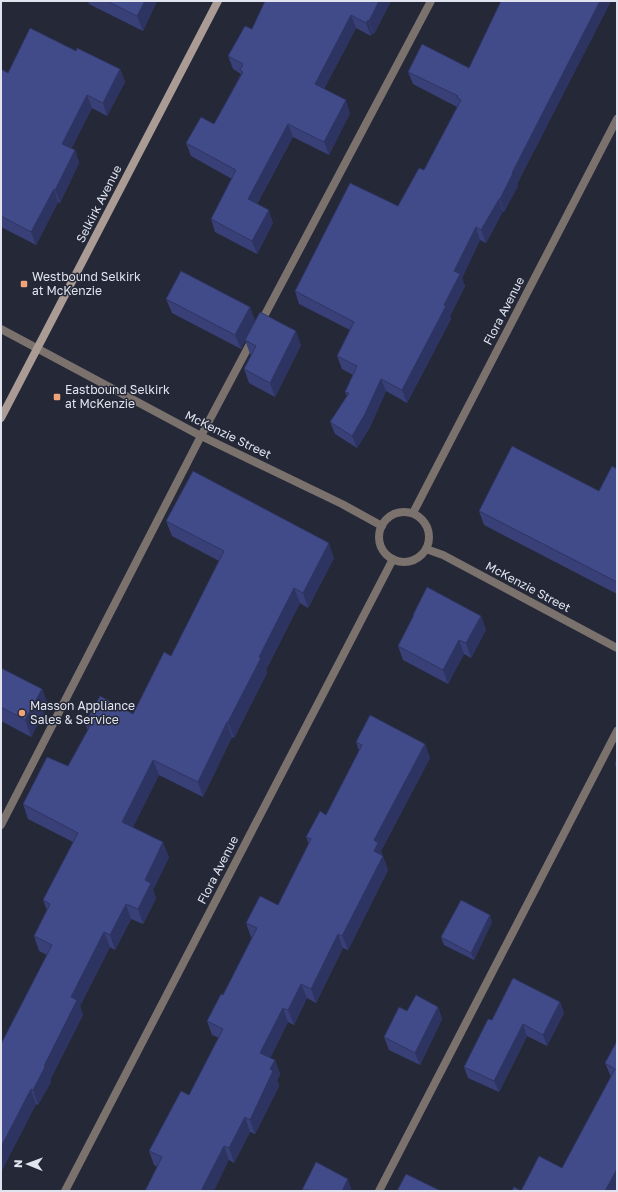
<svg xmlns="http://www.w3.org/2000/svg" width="618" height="1192" font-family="'Golos Text',sans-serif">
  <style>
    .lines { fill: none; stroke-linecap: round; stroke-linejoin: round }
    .lane { stroke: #7b726e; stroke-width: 8 }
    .street { stroke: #7b726e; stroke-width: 8 }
    .secondary { stroke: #aa9c95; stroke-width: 8 }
    .wall { fill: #394077 }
    .shaded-wall { fill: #2e3461 }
    .building { fill: #424b8a; stroke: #2e3461 }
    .poi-dot { fill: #f0a378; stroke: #242837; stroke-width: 1.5 }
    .labels { text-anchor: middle; stroke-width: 3; stroke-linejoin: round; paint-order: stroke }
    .street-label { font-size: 12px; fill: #e1e4ef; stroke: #242837 }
    .poi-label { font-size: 12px; fill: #e1e4ef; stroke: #242837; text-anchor: start }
  </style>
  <rect width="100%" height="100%" fill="#242837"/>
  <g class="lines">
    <!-- lane -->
    <g class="lane">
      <path d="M260 324 431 1"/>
      <path d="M1 825 201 436 253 338"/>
      <path d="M379 1191 617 731"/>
    </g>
    <!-- street -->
    <g class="street">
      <path d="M1 329 201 436 342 504 382 526"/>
      <circle cx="404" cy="537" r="25"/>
      <path d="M413 513 617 119"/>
      <path d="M426 549 443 555 617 648"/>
      <path d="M65 1191 393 559"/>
    </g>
    <!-- secondary -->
    <path class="secondary" d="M1 418 218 1"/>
  </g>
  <!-- wall -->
  <g class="wall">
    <path d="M88 1H157L143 31 89 4Z"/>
    <path d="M265 1H391L374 34 373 33 371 36 356 28 324 89 350 113 329 155 293 137 257 204 273 223 257 254 215 232 211 219 232 179 191 156 186 143 214 124 241 74 233 69 228 56 252 29Z"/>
    <path d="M501 1H611L517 184 518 186 504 212 503 211 486 243 480 240 462 278 465 286 450 316 451 319 407 403 386 391 370 427 357 448 335 434 330 422 347 396 345 392 353 375 342 369 337 356 350 330 299 304 295 291 398 206 424 170 457 107 413 84 408 72 469 68Z"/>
    <path d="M76 51 120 69 125 82 107 116 92 108 71 149 75 150 79 163 60 203 58 202 36 245 1 227V69L8 73Z"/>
    <path d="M166 299 250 307 255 321 301 345 275 397 249 383 244 369 251 355 250 354 245 340 241 349 172 313Z"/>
    <path d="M617 469V594L484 525 479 511 599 491Z"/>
    <path d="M166 521 334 558 308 608 300 603 266 670 267 673 234 738 232 737 203 797 159 775 133 827 169 857 153 890 156 898 143 924 131 919 115 950 110 947 80 1006 83 1015 50 1080 51 1082 38 1105 36 1104 1 1172 47 955 39 951 34 936 47 910 43 900 73 842 28 819 23 804 68 766 88 730 85 724 133 714 171 656 219 561 172 536Z"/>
    <path d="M413 615 481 616 486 630 471 658 464 654 448 684 403 660 398 646 413 616Z"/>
    <path d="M1 668 42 689 48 705 31 737 1 721Z"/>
    <path d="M356 742 425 744 430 758 381 851 388 870 348 950 343 948 316 1003 307 998 294 1025 288 1022 270 1058 275 1060 280 1074 277 1080 279 1086 255 1134 250 1132 234 1163 229 1160 158 1167 154 1165 149 1151 189 1095 219 1038 212 1035 207 1021 223 995 252 938 251 937 246 923 278 905 309 844 306 837 326 815 359 751Z"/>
    <path d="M617 760V771L615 764Z"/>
    <path d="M492 922 474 960 444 945 441 937Z"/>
    <path d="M560 1002 564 1013 547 1046 527 1036 499 1092 468 1078 464 1067 492 1020Z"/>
    <path d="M438 1007 442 1019 420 1065 389 1050 384 1037 407 1011Z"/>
    <path d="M617 1041V1191H521L562 1168 611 1077 605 1063Z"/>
  </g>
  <!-- shaded-wall -->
  <g class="shaded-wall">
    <path d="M145 1H157L143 31 137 16Z"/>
    <path d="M379 1H391L374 34 369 21Z"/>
    <path d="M600 1H611L517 184 518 186 504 212 500 199 512 173Z"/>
    <path d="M351 15 356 28 320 97 315 84Z"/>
    <path d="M368 20 373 33 371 36 366 23Z"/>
    <path d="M120 69 125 82 107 116 103 103Z"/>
    <path d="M87 95 92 108 67 157 62 144Z"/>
    <path d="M346 100 350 113 329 155 324 142Z"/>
    <path d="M288 124 293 137 252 212 248 199Z"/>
    <path d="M75 150 79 163 60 203 55 190Z"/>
    <path d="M54 189 58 202 36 245 31 232Z"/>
    <path d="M499 199 503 211 486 243 481 230Z"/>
    <path d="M269 210 273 223 257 254 252 241Z"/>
    <path d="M476 227 480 240 462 278 465 286 450 316 451 319 407 403 402 390 444 305 454 271Z"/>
    <path d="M250 307 255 322 241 349 235 335Z"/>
    <path d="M296 331 301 345 275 397 270 383Z"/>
    <path d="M381 379 386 391 370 427 357 448 352 436Z"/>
    <path d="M329 543 334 558 308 608 303 593Z"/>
    <path d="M294 588 300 603 266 670 267 673 234 738 228 722 259 657Z"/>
    <path d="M481 616 486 630 471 658 466 643Z"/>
    <path d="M459 640 464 654 448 684 443 670Z"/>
    <path d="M42 689 48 705 31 737 25 720Z"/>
    <path d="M227 722 232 737 203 797 198 782Z"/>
    <path d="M425 744 430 758 381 851 388 870 348 950 342 936 374 840Z"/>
    <path d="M153 760 159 775 128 837 122 822Z"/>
    <path d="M163 842 169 857 153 890 156 898 143 924 138 909 145 880Z"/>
    <path d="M126 904 131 919 115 950 110 935Z"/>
    <path d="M490 915 492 922 474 960 471 953Z"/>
    <path d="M104 932 110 947 80 1006 83 1015 50 1080 51 1082 38 1105 33 1090 71 997Z"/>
    <path d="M338 934 343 948 316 1003 311 989Z"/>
    <path d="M301 984 307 998 294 1025 288 1010Z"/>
    <path d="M560 1002 564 1013 547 1046 543 1035Z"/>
    <path d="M438 1007 442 1019 420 1065 415 1053Z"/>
    <path d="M283 1008 288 1022 266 1067 260 1053Z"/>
    <path d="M523 1024 527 1036 499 1092 494 1081Z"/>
    <path d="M275 1060 280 1074 277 1080 279 1086 255 1134 250 1120 270 1069Z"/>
    <path d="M31 1089 36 1104 1 1172V1147Z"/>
    <path d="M245 1117 250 1132 234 1163 229 1148Z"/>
    <path d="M224 1146 229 1160 214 1191H201Z"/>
    <path d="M617 1169V1191H605Z"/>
    <path d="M348 1179 352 1191H342Z"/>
  </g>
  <!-- building -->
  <g class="building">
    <path d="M107 1H145L137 16Z"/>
    <path d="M265 1H379L369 21 368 20 366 23 351 15 315 84 346 100 324 142 288 124 248 199 269 210 252 241 211 219 236 170 186 143 201 117 214 124 243 72 240 70 243 64 228 56 245 26 252 29Z"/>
    <path d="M501 1H600L512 173H513L500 199H499L481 230 476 227 454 271 460 274 444 305 446 306 402 390 381 379 365 414 352 436 330 422 349 393 345 392 357 366 337 356 354 322 295 291 350 183 398 206 419 168 424 170 461 100 457 98 458 96 408 72 422 44 469 68Z"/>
    <path d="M30 28 76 51 77 48 120 69 103 103 87 95 62 144 75 150 55 190 54 189 31 232 1 216V69L8 73Z"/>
    <path d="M181 271 250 307 235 335 166 299Z"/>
    <path d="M260 312 296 331 270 383 244 369 256 346 245 340Z"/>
    <path d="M512 446 599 491 612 466 617 469V582L479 511Z"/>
    <path d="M193 471 329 543 303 593 294 588 259 657 261 658 228 722H227L198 782 153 760 122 822 163 842 145 880 151 883 138 909 126 904 110 935 104 932 71 997 77 1000 44 1066 45 1067 33 1090 31 1089 1 1147V1044L52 945 34 936 50 904 43 900 78 833 23 804 47 757 68 766 90 726 85 724 100 696 133 714 164 652 171 656 224 551 166 521Z"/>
    <path d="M427 587 481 616 466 643 459 640 443 670 398 646 414 615H413Z"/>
    <path d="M1 668 42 689 25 720 1 707Z"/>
    <path d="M370 715 425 744 374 840 378 843 374 851 383 856 342 936 338 934 311 989 301 984 288 1010 283 1008 260 1053 275 1060 270 1069 273 1071 250 1120 245 1117 229 1148 224 1146 201 1191H145L162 1157 149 1151 181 1091 189 1095 223 1029 207 1021 221 994 223 995 257 928 246 923 260 896 278 905 311 839 306 837 320 811 326 815 362 745 356 742Z"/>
    <path d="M617 760V765L615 764Z"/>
    <path d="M461 900 490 915 471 953 441 937Z"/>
    <path d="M513 978 560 1002 543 1035 523 1024 494 1081 464 1067 488 1019 492 1020Z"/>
    <path d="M416 995 438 1007 415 1053 384 1037 399 1007 407 1011Z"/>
    <path d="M617 1041V1169L605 1191H512L514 1187 521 1191 539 1156 562 1168 615 1069 605 1063Z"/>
    <path d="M316 1162 348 1179 342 1191 302 1190Z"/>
    <path d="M406 1174 441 1191H397Z"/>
  </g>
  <!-- markers -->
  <g class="poi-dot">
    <rect x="20" y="280" width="8" height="8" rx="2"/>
    <rect x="53" y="393" width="8" height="8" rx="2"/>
    <circle cx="22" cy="713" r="4"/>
  </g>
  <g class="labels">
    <!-- street labels -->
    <g class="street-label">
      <text transform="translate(99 204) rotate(-63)" y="4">Selkirk Avenue</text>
      <text transform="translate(504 311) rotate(-63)" y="4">Flora Avenue</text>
      <text transform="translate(228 435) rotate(26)" y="4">McKenzie Street</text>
      <text transform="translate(528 587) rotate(28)" y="4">McKenzie Street</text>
      <text transform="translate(218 870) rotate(-63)" y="4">Flora Avenue</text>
    </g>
    <!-- poi labels -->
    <g class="poi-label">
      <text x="32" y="281">Westbound Selkirk<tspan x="32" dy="14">at McKenzie</tspan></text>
      <text x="65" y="394">Eastbound Selkirk<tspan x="65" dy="14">at McKenzie</tspan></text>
      <text x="30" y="710">Masson Appliance<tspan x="30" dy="14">Sales &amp; Service</tspan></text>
    </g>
  </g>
  <!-- border -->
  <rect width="618" height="1192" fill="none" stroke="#e1e4ef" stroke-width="4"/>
  <!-- north arrow -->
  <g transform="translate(28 1164) rotate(271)" stroke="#242837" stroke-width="3" paint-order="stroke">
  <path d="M0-3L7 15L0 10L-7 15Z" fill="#e1e4ef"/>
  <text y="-6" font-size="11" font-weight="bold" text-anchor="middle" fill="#e1e4ef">N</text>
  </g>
</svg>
